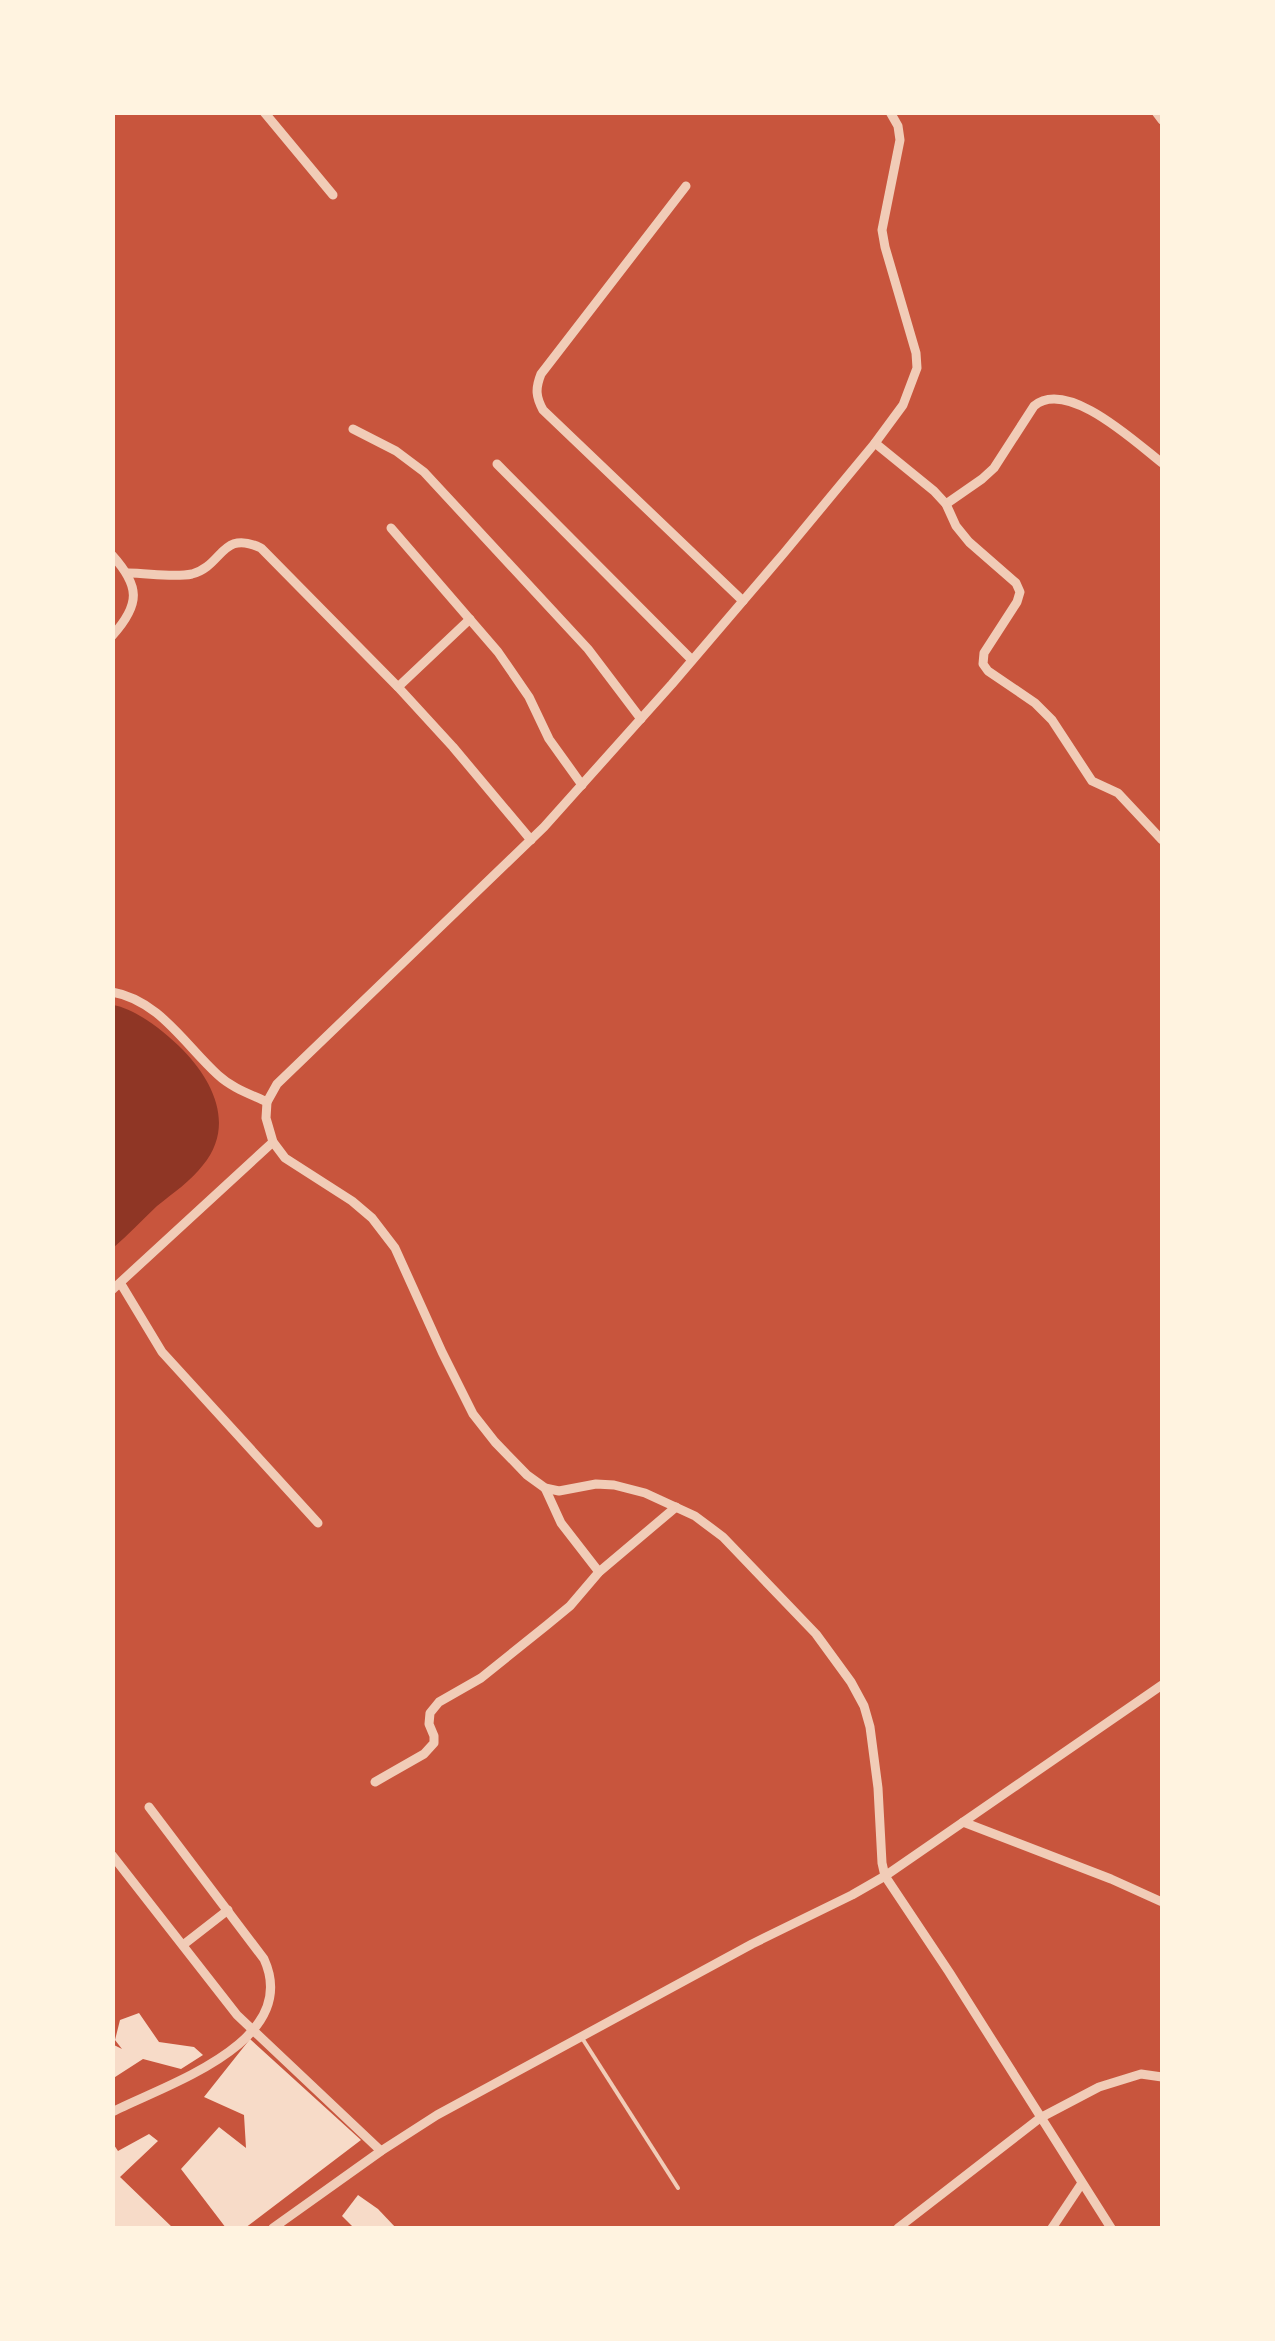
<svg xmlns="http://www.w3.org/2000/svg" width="1275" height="2341" font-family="Karla,sans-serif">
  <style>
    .water { fill: #8f3625 }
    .building { fill: #f7dbc8 }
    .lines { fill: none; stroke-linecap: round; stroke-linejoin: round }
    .service { stroke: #f1ccb7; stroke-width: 4 }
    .minor { stroke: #f1ccb7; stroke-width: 9 }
  </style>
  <rect width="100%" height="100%" fill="#c8553d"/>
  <!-- water -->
  <path class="water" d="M113 1005C137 1009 166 1033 183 1050 214 1082 235 1126 203 1165 191 1181 173 1193 157 1206 142 1220 128 1235 113 1248Z"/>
  <!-- building -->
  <g class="building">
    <path d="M139 2013 159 2042 194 2047 203 2055 181 2069 143 2059 112 2079V2044L122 2049 115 2040 120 2020Z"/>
    <path d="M250 2039 361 2140 245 2228H226L181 2169 219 2127 246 2148 244 2115 204 2097Z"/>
    <path d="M149 2134 158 2141 120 2177 173 2228H112V2142L118 2151Z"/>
    <path d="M358 2195 378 2209 396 2228H354L342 2216Z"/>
  </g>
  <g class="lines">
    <!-- service -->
    <path class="service" d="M582 2038 678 2188"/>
    <!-- minor -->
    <g class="minor">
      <path d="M264 112 333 195"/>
      <path d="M890 112 898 126 900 140 882 230 885 247 916 353 917 368 903 405 875 443 784 553 672 684 544 827 277 1084 267 1102 266 1118 273 1142 285 1158 352 1201 372 1218 395 1248 442 1352 473 1414 495 1442 527 1475 545 1488 559 1491 596 1484 614 1485 645 1493 695 1516 723 1537 816 1634 851 1682 864 1706 870 1727 878 1788 882 1863 885 1876 949 1972 1111 2228"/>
      <path d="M1156 112 1162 120"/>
      <path d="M686 186 541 374C535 389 536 397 543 410L743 601"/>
      <path d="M353 429 396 451 424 472 588 649 641 719"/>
      <path d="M875 443 934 491 946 504 956 526 969 542 1016 583 1020 592 1017 602 984 653 983 664 988 671 1035 703 1052 720 1092 781 1118 793 1162 840"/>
      <path d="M497 464 692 660"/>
      <path d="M946 504 982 479 994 468 1034 406C1067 378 1135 442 1162 463"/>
      <path d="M391 528 498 652 529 697 549 739 582 785"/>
      <path d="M112 555C140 586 141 604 112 636"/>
      <path d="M128 573C148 573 173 578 192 574 223 566 221 529 261 548L398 687 453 747 531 840"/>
      <path d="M398 687 470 619"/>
      <path d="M112 992C159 1000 185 1045 218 1075 232 1088 250 1094 267 1102"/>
      <path d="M121 1284 162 1352 318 1523"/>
      <path d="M112 1290 273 1142"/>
      <path d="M545 1488 561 1523 599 1572"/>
      <path d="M375 1782 424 1754 434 1743V1736L429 1724 430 1713 439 1702 481 1678 547 1625 570 1606 599 1572 676 1507"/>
      <path d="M963 1822 1111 1879 1162 1902"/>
      <path d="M112 1855 237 2015 381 2151"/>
      <path d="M183 1945 228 1910"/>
      <path d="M112 2112C167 2084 302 2042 264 1959L149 1807"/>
      <path d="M273 2228 381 2151 437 2115 752 1944 852 1895 885 1876 1162 1685"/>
      <path d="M898 2228 1040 2118 1099 2087 1141 2074 1162 2077"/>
      <path d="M1052 2228 1082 2183"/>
    </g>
  </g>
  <!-- border -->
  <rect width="1275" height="2341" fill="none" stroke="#fff3e0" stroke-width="230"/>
</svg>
